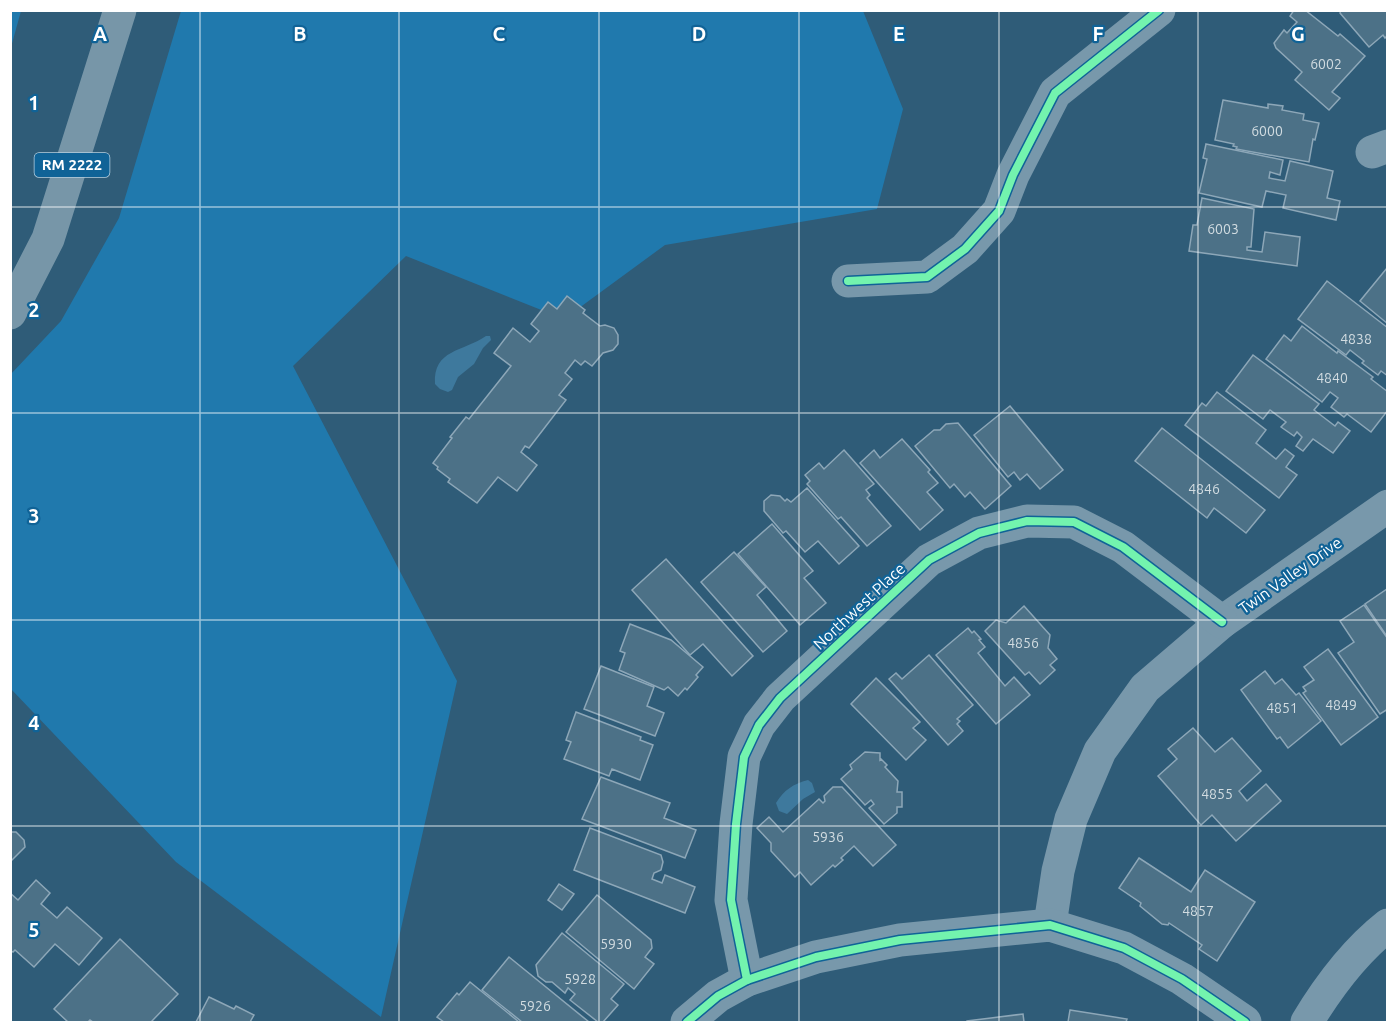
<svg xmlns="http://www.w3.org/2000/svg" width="1398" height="1033" font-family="Ubuntu,sans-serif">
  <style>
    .green { fill: #2079ad }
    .water { fill: #3e799d }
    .building { fill: #4c7187; stroke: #8da7b8; stroke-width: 1.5 }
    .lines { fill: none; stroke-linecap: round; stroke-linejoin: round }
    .minor { stroke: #7898ab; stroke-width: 33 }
    .major { stroke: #7796a8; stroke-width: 33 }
    .cycleway-casing { stroke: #106397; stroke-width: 11 }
    .cycleway { stroke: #73f3ae; stroke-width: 8 }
    .grid { fill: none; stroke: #fff; stroke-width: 1.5; stroke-opacity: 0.55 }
    .labels { text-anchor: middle; stroke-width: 4.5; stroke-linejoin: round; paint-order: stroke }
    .number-label { font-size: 14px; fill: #d2dce1 }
    .shield { fill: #106397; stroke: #b7d0e0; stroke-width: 1.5 }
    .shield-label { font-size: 15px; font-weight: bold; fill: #fff }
    .street-label { font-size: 16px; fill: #fff; stroke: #106397 }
    .grid-label { font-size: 20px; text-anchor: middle; font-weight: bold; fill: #fff; stroke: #106397; stroke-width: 4.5; stroke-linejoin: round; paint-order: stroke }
  </style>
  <rect width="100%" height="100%" fill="#2f5c78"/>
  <!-- green -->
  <g class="green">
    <path d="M11 10 21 11 11 47 10 11Z"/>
    <path d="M181 11H863L903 109 877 209 665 245 564 319 406 256 293 366 457 681 381 1017 176 862 11 689 10 375 61 321 119 218Z"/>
  </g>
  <!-- water -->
  <g class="water">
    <path d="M486 336H490L491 340 483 348 474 364 458 377 452 390 448 392 440 389 435 384C433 349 463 352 486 336Z"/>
    <path d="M808 780 812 783 815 792 803 799 787 814 779 811 776 803C784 790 793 784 808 780Z"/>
  </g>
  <!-- building -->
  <g class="building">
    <path d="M1294 10H1305L1338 36 1340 34 1365 56 1332 92 1340 98 1329 110 1295 80 1302 72 1276 48 1274 43 1284 30 1287 33 1297 22 1290 16Z"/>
    <path d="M1388 10V35L1385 38 1383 35 1369 47 1340 13 1341 10Z"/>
    <path d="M1223 100 1268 108V104L1283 106 1282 110 1304 114 1303 120 1319 123 1315 140 1313 139 1309 162 1236 149 1237 147 1233 146 1234 144 1215 140Z"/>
    <path d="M1206 144 1283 160 1280 175 1270 172 1269 178 1285 181 1290 161 1333 171 1327 198 1340 201 1336 220 1283 208 1286 195 1266 191 1262 207 1199 193 1207 159 1203 158Z"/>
    <path d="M1202 198 1254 209 1251 247H1247V250L1262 252 1265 232 1300 237 1297 266 1189 251 1193 225H1197Z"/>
    <path d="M1387 268H1388V324L1360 301Z"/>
    <path d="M1327 281 1388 328V376L1381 371 1378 375 1362 363 1364 361 1350 350 1346 355 1298 319Z"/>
    <path d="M567 296 585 310 583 313 600 326 605 325 614 328 618 335V344L613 350 603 353 592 366 585 361 581 365 575 360 565 373 572 379 559 395 566 400 529 448 525 446 521 452 537 465 517 491 498 477 477 503 448 482 450 479 437 469 438 467 433 463 452 438 450 437 466 417 469 419 511 366 494 353 513 328 530 342 539 331 531 324 548 302 557 309Z"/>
    <path d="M1302 326 1337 353 1338 351 1373 377 1371 379 1388 392V410L1371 432 1347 414 1344 417 1331 407 1338 398 1330 392 1322 402 1266 359 1284 335 1291 341Z"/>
    <path d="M1253 355 1319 404 1314 410 1335 426 1338 422 1350 431 1333 453 1313 439 1303 451 1296 446 1302 437 1297 432 1294 436 1281 427 1286 422 1270 410 1263 419 1226 391Z"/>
    <path d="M1217 392 1266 430 1256 443 1276 459 1285 449 1294 456 1286 467 1297 475 1279 498 1185 425 1202 403 1206 406Z"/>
    <path d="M1010 406 1063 470 1040 489 1027 474 1020 480 1014 472 1008 477 974 435Z"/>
    <path d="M958 423 1011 486 985 509 970 492 965 497 954 484 950 488 915 446 934 430H940L946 424Z"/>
    <path d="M1162 428 1265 510 1246 533 1214 508 1207 518 1135 461Z"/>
    <path d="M902 439 930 470 928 472 938 483 927 492 943 510 920 530 860 463 874 450 880 458Z"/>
    <path d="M844 450 874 484 866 490 870 495 867 498 891 526 867 546 841 517 838 519 807 484 810 481 805 475 819 463 824 469Z"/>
    <path d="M807 488 859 546 839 564 818 541 805 552 786 531 783 533 764 511V501L771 495 780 496 785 501 787 499 791 502Z"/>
    <path d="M772 524 813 571 804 578 826 603 800 625 738 554Z"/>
    <path d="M734 552 766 587 757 595 787 631 763 652 701 582Z"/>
    <path d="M666 559 753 656 732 676 703 644 690 655 632 590Z"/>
    <path d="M1387 589H1388V638L1365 604Z"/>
    <path d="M1364 605 1388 639V709L1380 714 1338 653 1354 642 1340 621Z"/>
    <path d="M1024 606 1050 635 1048 648 1057 659 1050 665 1055 670 1040 684 1029 672 1025 675 985 631 996 620 1006 623Z"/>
    <path d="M630 624 671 640 703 667 696 675 698 677 687 690 685 688 678 696 668 687 664 690 619 670 625 653 620 651Z"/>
    <path d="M968 628 972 633 974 631 981 639 979 640 985 647 978 653 1005 686 1014 677 1030 695 996 724 936 655Z"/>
    <path d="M1328 649 1378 717 1341 745 1303 693 1306 691 1303 687 1314 680 1304 667Z"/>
    <path d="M929 655 973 705 957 719 960 721 957 724 963 731 948 745 889 679 896 673 902 679Z"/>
    <path d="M601 666 654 687 647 706 664 713 655 736 584 709Z"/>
    <path d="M1265 671 1275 684 1282 679 1296 695 1299 693 1321 721 1288 748 1280 737 1277 739 1241 690Z"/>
    <path d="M876 678 920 722 913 728 926 740 906 760 851 704Z"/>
    <path d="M576 712 641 737 640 740 653 745 640 780 612 769 609 776 564 759 571 742 566 740Z"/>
    <path d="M1193 728 1215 752 1232 738 1261 771 1239 791 1247 801 1266 784 1281 801 1236 841 1212 815 1201 825 1158 776 1177 759 1168 749Z"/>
    <path d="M865 752 880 753V760L881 759 887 765 885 767 898 781 897 792H902V807H897V813L884 824 869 808 874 804 871 800 865 805 841 779 852 769 850 765Z"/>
    <path d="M601 777 670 803 664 818 696 830 685 858 582 819Z"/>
    <path d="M833 787H842L896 845 873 866 854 846 841 858 843 860 835 867 833 865 811 885 800 872 795 877 771 851V843L757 828 769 817 783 832 819 799 823 803 825 801 824 796Z"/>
    <path d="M590 828 661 855 663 862 661 870 654 873 652 879 662 883 665 875 695 887 685 913 574 870Z"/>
    <path d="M10 832H16L24 840 25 847 10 862Z"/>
    <path d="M1139 858 1191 892 1205 870 1255 902 1217 961 1199 949 1202 945 1169 923 1168 925 1162 924 1140 906 1141 903 1119 888Z"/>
    <path d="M36 880 50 893 41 904 57 918 67 907 102 938 79 965 55 944 34 967 15 950 13 952 10 950V893L18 900Z"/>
    <path d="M559 884 574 894 562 910 548 900Z"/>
    <path d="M597 895 651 940 652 948 645 957 654 964 634 989 566 932Z"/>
    <path d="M562 933 624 984 611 999 618 1005 603 1022H598L570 1000 575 994 568 988 565 993 552 982H546L538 976 536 965Z"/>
    <path d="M120 939 178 994 151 1022H93L90 1020 88 1022H68L54 1009Z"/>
    <path d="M509 957 589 1022H522L482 990Z"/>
    <path d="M470 982 519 1022H444L437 1017 457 993 459 995Z"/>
    <path d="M209 997 234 1009 236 1006 254 1015 250 1022H196Z"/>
    <path d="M1070 1010 1127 1019 1126 1022H1068Z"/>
    <path d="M1023 1014 1024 1022H967V1021Z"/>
  </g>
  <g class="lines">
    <!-- minor -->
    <g class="minor">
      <path d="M1372 152 1388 146"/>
      <path d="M848 281 927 277 965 249 999 211 1013 175 1055 93 1159 10"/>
      <path d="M1050 925 1058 871 1071 819 1100 751 1145 688 1222 622 1388 506"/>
      <path d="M747 980 731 900 736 824 744 757 759 725 780 698 929 560 979 533 1027 521 1074 522 1123 547 1222 622"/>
      <path d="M687 1022 718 996 747 980 816 957 900 940 1050 925 1124 948 1182 979 1245 1022"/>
      <path d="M1307 1022C1328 987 1355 951 1388 925"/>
    </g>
    <!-- major -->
    <path class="major" d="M10 313 48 239 120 10"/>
    <defs>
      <g id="cycleway">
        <path d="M848 281 927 277 965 249 999 211 1013 175 1055 93 1159 10"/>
        <path d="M747 980 731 900 736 824 744 757 759 725 780 698 929 560 979 533 1027 521 1074 522 1123 547 1222 622"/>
        <path d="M687 1022 718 996 747 980 816 957 900 940 1050 925 1124 948 1182 979 1245 1022"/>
      </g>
    </defs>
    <!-- cycleway casing -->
    <use href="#cycleway" class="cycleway-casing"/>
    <!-- cycleway -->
    <use href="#cycleway" class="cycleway"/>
  </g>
  <!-- grid -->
  <path class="grid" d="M200 10V1022M399 10V1022M599 10V1022M799 10V1022M999 10V1022M1198 10V1022M10 207H1388M10 413H1388M10 620H1388M10 826H1388"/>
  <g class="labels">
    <!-- number labels -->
    <g class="number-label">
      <text x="1326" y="69">6002</text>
      <text x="1267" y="136">6000</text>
      <text x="1223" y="234">6003</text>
      <text x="1356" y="344">4838</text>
      <text x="1332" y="383">4840</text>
      <text x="1204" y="494">4846</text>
      <text x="1023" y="648">4856</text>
      <text x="1341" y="710">4849</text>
      <text x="1282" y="713">4851</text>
      <text x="1217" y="799">4855</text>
      <text x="828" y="842">5936</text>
      <text x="1198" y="916">4857</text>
      <text x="616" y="949">5930</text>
      <text x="580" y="984">5928</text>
      <text x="535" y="1011">5926</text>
    </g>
    <!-- shield labels -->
    <rect class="shield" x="34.5" y="153" width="75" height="24" rx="4.5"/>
    <g class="shield-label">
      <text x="72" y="170">RM 2222</text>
    </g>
    <!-- street labels -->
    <g class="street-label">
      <text transform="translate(1290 575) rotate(-35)" y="6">Twin Valley Drive</text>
      <text transform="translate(859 606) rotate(-43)" y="6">Northwest Place</text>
    </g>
  </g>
  <g class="grid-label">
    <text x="100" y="41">A</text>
    <text x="300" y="41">B</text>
    <text x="499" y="41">C</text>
    <text x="699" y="41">D</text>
    <text x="899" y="41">E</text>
    <text x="1098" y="41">F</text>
    <text x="1298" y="41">G</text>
    <text x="34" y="110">1</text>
    <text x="34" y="317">2</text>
    <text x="34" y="523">3</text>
    <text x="34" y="730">4</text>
    <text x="34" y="937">5</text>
  </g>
  <!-- border -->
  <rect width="1398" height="1033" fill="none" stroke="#ffffff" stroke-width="24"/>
</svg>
